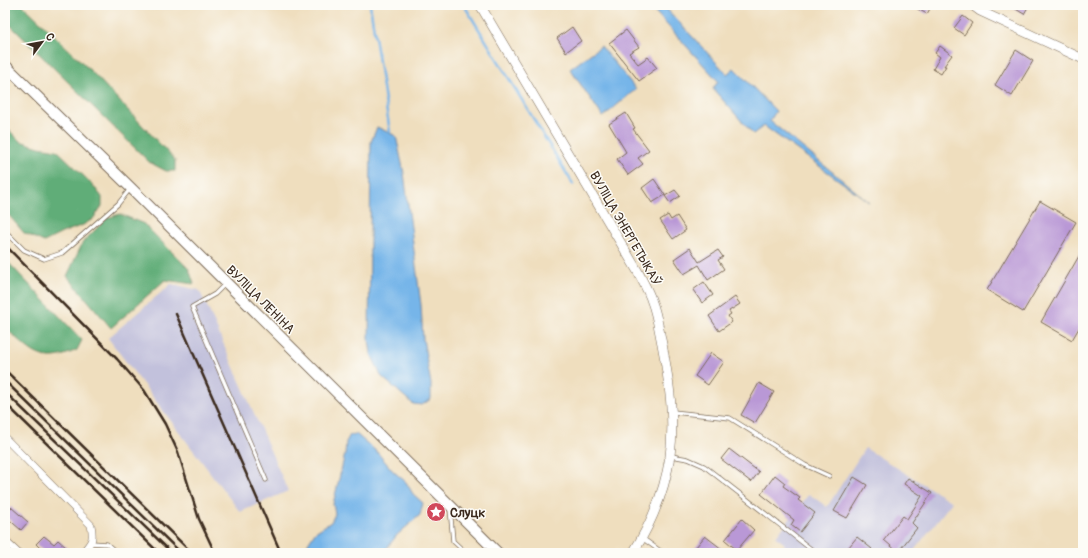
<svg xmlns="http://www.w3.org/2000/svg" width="1088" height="558" font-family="Pangolin,sans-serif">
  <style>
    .industrial { fill: #c2c1dc }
    .forest { fill: #60ad78; stroke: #4e6c4b }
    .water { fill: #76b5e9; stroke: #587084 }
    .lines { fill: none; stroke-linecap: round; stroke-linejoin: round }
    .stream { stroke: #76b5e9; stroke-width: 2.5 }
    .building { fill: #b998d6 }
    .service-casing { stroke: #7a6956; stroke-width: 5 }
    .minor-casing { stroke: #7a6956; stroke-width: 8 }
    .tertiary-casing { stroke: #7a6956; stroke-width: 10 }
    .secondary-casing { stroke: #7a6956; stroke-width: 12 }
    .service { stroke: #fff; stroke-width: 3.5 }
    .minor { stroke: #fff; stroke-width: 7 }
    .tertiary { stroke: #fff; stroke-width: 9 }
    .secondary { stroke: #fff; stroke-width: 10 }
    .rail { stroke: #3b2a1e; stroke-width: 2.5 }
    .labels { text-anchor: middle; stroke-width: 3; stroke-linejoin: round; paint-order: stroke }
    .street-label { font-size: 13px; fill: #3b2a1e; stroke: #fdfcf7 }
    .poi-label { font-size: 13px; font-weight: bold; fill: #3b2a1e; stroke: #fdfcf7; text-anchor: start }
  </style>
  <rect width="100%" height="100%" fill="#fdfcf7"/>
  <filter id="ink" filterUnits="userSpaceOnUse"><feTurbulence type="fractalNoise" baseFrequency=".025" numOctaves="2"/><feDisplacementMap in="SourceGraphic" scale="8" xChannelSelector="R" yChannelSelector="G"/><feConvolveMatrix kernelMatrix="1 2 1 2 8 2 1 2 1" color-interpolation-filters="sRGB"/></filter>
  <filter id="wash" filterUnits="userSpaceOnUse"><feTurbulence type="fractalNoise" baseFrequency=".012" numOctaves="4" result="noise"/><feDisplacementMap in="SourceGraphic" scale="16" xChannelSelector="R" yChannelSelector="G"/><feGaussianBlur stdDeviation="0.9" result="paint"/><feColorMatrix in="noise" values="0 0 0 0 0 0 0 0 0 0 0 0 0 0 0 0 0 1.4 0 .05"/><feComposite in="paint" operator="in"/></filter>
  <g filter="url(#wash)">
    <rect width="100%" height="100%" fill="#efdebe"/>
    <!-- industrial -->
    <g class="industrial">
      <path d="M171 284 199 290 207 306 288 491 240 512 108 338Z"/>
      <path d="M865 448 952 502 912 553H778L785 544 776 537 809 494 827 507Z"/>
    </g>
    <!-- forest -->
    <g class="forest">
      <path d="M5 5H23L94 74 175 160V171H166L149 162 5 20Z"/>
      <path d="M5 126 20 141 39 147 57 150 92 184 102 197V206L93 219 83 225 62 233 44 242 24 233 5 211Z"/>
      <path d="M120 214 144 224 189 269 194 284 165 280 111 328 67 276 83 242 107 218Z"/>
      <path d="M5 259 82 340 77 350C40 367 32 351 5 328Z"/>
    </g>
    <!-- water -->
    <g class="water">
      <path d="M649 5H663L727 74 734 68 776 111 770 121 869 202 764 126 753 134 713 89 718 81Z"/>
      <path d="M601 46 636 89 603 117 570 69Z"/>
      <path d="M377 127 396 136 404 173 421 305 423 339 431 384V399L422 405 413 404 381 376 371 354 369 340 371 142Z"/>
      <path d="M356 434 376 451 393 471 406 482 413 494 423 503 420 515 397 535 383 553H307L308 543 315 532 331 522 335 514 333 504 345 454 346 442 350 435Z"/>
    </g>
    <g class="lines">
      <!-- stream -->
      <g class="stream">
        <path d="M370 5 390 132"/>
        <path d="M464 5 502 67 573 184"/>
      </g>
    </g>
    <g id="blocks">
      <!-- building -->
      <g class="building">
        <path d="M910 5H932L927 14Z"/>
        <path d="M1009 5H1024L1028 7 1024 14Z"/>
        <path d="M963 16 972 23 964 35 954 28Z"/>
        <path d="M572 27 581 41 566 52 557 38Z"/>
        <path d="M626 30 639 47 629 53 638 64 648 57 657 68 639 81 609 43Z"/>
        <path d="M940 46 952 55 944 66H946L941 74 933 69 940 57 935 53Z"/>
        <path d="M1016 50 1033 61 1012 96 995 85Z"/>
        <path d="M626 113 635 128 633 129 649 150 638 158 643 164 628 175 617 159 626 152 609 124Z"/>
        <path d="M654 179 665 195 652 203 642 188Z"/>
        <path d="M675 190 680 196 670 203 665 196Z"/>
        <path d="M1040 201 1076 222 1023 312 987 290Z"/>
        <path d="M668 215 671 220 677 216 686 230 673 239 660 220Z"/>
        <path d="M690 248 699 262 718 250 723 257 718 260 724 269 708 280 699 265 684 274 674 259Z"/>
        <path d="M1083 249V321L1072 340 1041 322Z"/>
        <path d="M704 282 713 295 702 303 693 290Z"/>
        <path d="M735 297 740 304 729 311 731 314 728 316 732 322 719 331 709 316Z"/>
        <path d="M711 353 724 362 708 385 695 376Z"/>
        <path d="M759 383 774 392 755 423 741 415Z"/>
        <path d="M729 449 759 472 751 482 721 459Z"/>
        <path d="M775 475 785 483 783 486 800 498 798 500 815 513 800 532 791 525 794 520 761 494Z"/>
        <path d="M854 477 867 485 847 518 834 511Z"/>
        <path d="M908 478 932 493 912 523 917 528 898 552 884 540 903 516 907 519 922 496 904 484Z"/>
        <path d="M11 507 28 522 21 530 5 516V514Z"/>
        <path d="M742 519 754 530 737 550 725 540Z"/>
        <path d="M44 536 54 544 58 540 67 548 62 553H45L36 544Z"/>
        <path d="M705 536 722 549 719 553H691Z"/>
        <path d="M857 537 872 549 868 553H844Z"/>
      </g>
    </g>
  </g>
  <g filter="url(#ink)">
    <use href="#blocks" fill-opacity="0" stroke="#7a6956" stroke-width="1"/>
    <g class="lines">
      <defs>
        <g id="service">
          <path d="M5 231 24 250 44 259 62 253 118 204 130 189"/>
          <path d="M225 284 215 294 192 307 266 480"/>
          <path d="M673 412 730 418 805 465 829 476"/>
          <path d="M671 456 688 459 704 466 816 553"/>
          <path d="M450 508 453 541 466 553"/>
          <path d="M642 538 663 553"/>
          <path d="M91 543 107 544 117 553"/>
        </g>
        <g id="minor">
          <path d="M5 438 91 525C94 540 92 542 82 553"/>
          <path d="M5 541 18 553"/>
        </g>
        <g id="tertiary">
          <path d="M480 5 638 272C643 282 649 292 652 302 657 315 659 330 662 344 669 380 675 419 670 456 665 490 651 524 633 553"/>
          <path d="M972 5 980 11 1083 59"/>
        </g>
        <path id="secondary" d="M5 65 131 188 498 553"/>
      </defs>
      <!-- service casing -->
      <use href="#service" class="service-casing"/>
      <!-- minor casing -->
      <use href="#minor" class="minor-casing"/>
      <!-- tertiary casing -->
      <use href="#tertiary" class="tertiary-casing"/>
      <!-- secondary casing -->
      <use href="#secondary" class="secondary-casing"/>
      <!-- service -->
      <use href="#service" class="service"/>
      <!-- minor -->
      <use href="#minor" class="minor"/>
      <!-- tertiary -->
      <use href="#tertiary" class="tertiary"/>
      <!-- secondary -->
      <use href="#secondary" class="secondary"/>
      <!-- rail -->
      <g class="rail">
        <path d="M5 245 117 359 144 390 165 424 178 452 199 519 215 553"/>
        <path d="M176 314 281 553"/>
        <path d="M5 370 192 553"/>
        <path d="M5 381 181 553"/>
        <path d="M5 392 172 553"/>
        <path d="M5 403 159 553"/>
      </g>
    </g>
  </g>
  <!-- icons -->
  <defs>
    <symbol id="sight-disc" viewBox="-11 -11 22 22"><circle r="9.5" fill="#d1495b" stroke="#fdfcf7"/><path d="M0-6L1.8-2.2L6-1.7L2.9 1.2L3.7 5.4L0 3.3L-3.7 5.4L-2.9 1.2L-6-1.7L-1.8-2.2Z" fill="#fff"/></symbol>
  </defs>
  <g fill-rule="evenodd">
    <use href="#sight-disc" x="425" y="501" width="22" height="22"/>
  </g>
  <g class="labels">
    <!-- street labels -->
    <g class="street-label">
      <text transform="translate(626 228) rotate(60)" y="5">ВУЛІЦА ЭНЕРГЕТЫКАЎ</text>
      <text transform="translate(261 299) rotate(45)" y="5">ВУЛІЦА ЛЕНІНА</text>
    </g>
    <!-- poi labels -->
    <g class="poi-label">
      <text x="450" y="517">Слуцк</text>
    </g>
  </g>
  <!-- margin -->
  <rect width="1088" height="558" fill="none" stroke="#fdfcf7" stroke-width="20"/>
  <!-- north arrow -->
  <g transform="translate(42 42) rotate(58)" stroke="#fdfcf7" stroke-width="3" paint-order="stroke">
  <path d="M0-3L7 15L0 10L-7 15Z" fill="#3b2a1e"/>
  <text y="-6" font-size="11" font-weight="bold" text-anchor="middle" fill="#3b2a1e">С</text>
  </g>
</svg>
